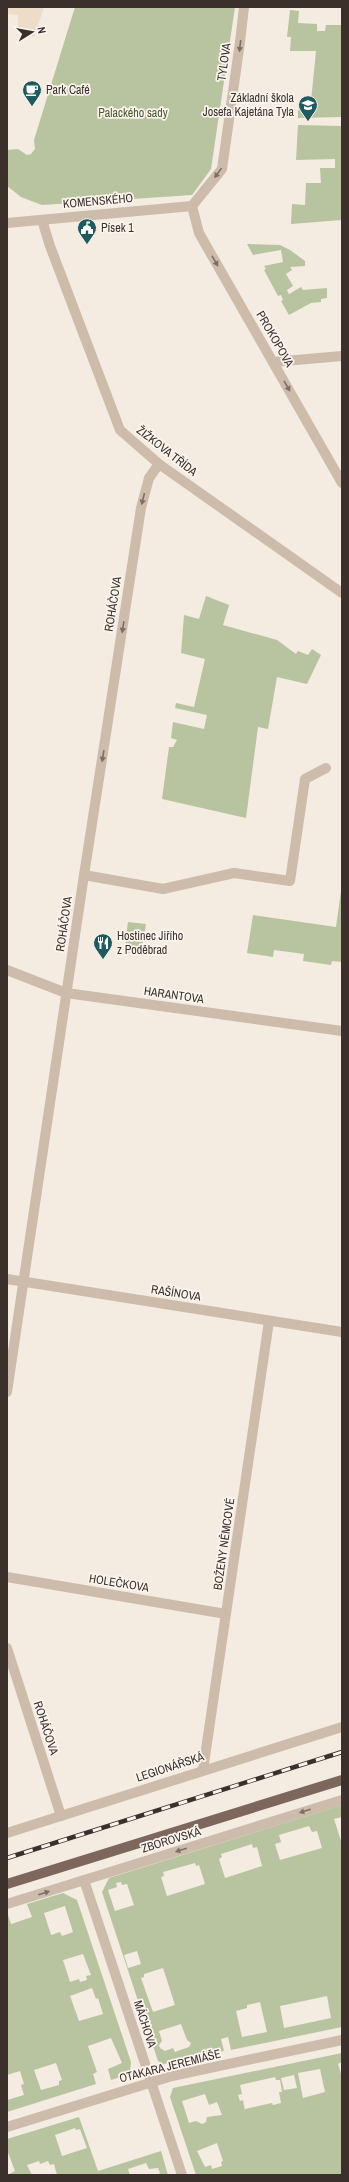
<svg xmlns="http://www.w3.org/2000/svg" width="349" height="2182" font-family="'Archivo Narrow',sans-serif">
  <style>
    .green { fill: #b8c4a0; fill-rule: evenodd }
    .plaza { fill: #ecdcc8 }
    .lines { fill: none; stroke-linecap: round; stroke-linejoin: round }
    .minor { stroke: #cdbbac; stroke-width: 10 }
    .major { stroke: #7d675c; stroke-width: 10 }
    .rail-casing { stroke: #3b302b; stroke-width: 4.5 }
    .rail { stroke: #fbf5ee; stroke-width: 3; stroke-dasharray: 9; stroke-linecap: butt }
    .oneway { fill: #7d6f65 }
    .labels { text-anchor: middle; stroke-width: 3.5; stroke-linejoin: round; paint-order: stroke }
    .street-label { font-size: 12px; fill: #3b302b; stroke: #fbf5ee }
    .poi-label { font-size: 12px; fill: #3b302b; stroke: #fbf5ee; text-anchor: start }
    .park-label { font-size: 12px; fill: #4a5a2e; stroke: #fbf5ee }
  </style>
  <rect width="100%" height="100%" fill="#f4ebe1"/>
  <!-- green -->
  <g class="green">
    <path d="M75 7H235L211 169 192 195 42 205 21 197 7 186V150L18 149 27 155 31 154 35 149 34 140Z"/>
    <path d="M290 10 299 11 298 23 317 24V31H325L326 25H342V117L298 118V110L310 111 316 51H290L291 37H287Z"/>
    <path d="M298 125 342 126V220L291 224 292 204 305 205 306 183H321L320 168H335V159L296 160Z"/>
    <path d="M247 244 280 245 290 250 305 261V266L290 267 292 270 286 274 293 286 287 290 289 294 301 287 303 290 327 288V298L321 299V302L311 303 289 315 281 301 283 300 281 295 278 296 264 270 266 269 264 266 283 262 281 250 253 255Z"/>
    <path d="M206 596 229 605 223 625 277 640 296 654 298 651 308 655 312 649 321 655 307 684 277 677 268 729 258 727 246 818 162 799 169 747H173L177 740 171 738 173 722 204 729 207 715 175 708 176 703 194 707 205 659 181 653 184 615 199 619Z"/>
    <path d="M342 884V962L332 961 331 965 303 961 304 954 274 950 273 957 247 953 253 915 336 927Z"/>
    <path d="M128 922 146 924 141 954 124 952Z"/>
    <path d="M342 1805V1817L334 1819 342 1844V2027L231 2050 228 2037 221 2039 224 2051 169 2063 163 2064 158 2061 102 1892 109 1878ZM309 1826 312 1832 317 1831 322 1848 280 1860 275 1844 281 1842 279 1835ZM252 1844 253 1848 257 1847 262 1866 225 1878 219 1859 222 1857 221 1854ZM195 1863 196 1866 199 1865 205 1884 167 1896 161 1877 164 1876 163 1872ZM121 1882 122 1885 127 1884 134 1905 115 1911 108 1890 117 1887 116 1883ZM137 1951 141 1964 128 1968 124 1955ZM163 1968 175 2005 153 2012 141 1978 144 1977V1974ZM327 1996 331 2018 284 2028 280 2006ZM260 2002 267 2032 242 2037 236 2011 247 2008V2005ZM181 2024 187 2040 191 2043 189 2047 175 2052 173 2048 165 2051 160 2048 159 2045 162 2041 159 2031Z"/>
    <path d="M63 1893 77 1900 131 2062 130 2071 124 2076 111 2080 108 2069 122 2063 111 2038 88 2046 97 2072 93 2074 96 2084 7 2112V2100L24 2095 21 2085 24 2084 20 2071 7 2075V1912L11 1924 32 1917 27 1904ZM65 1906 73 1932 62 1936 60 1932 51 1935 44 1913ZM83 1954 91 1975 86 1976 87 1980 80 1982 79 1979 70 1982 63 1960ZM92 1988 96 1999 98 1998 103 2014 79 2021 70 1996ZM56 2063 62 2080 59 2081V2085L41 2090 34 2070Z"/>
    <path d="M342 2053V2062L338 2064 342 2077V2175H196L170 2097 173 2088ZM320 2069 325 2092 303 2098 298 2073ZM294 2075 297 2088 284 2090 281 2078ZM275 2077 276 2080H280L282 2092H279L281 2103 273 2105 272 2103 245 2109V2111L243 2100 240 2101 238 2095 242 2094 240 2085ZM205 2094 209 2105 217 2102 222 2115 207 2117 206 2122 202 2124 196 2121 189 2123 182 2101ZM217 2143 223 2161 221 2162 222 2166 212 2169 211 2165 205 2167 197 2151Z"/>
    <path d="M79 2117 98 2171 161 2151 168 2175H157L160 2173 158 2168 149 2169 146 2163 128 2169 130 2175H57L54 2164 50 2165 48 2161 40 2164 39 2161 27 2165 32 2175H7L15 2171 7 2150V2139ZM75 2128 76 2130 80 2129 87 2148 62 2156 55 2135Z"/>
  </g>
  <!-- plaza -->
  <path class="plaza" d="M7 7H44L34 37 21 34 18 28V15L7 14Z"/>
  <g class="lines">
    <!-- minor -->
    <g class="minor">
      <path d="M192 206 199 233 342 483"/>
      <path d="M192 206 222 169 240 42 244 7"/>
      <path d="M42 220 50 246 120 430 159 464 342 593"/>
      <path d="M7 223 192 206"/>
      <path d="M273 362 342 356"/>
      <path d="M84 875 163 889 234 873 290 881 305 779 326 768"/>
      <path d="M7 970 66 993 342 1031"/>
      <path d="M7 1279 342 1332"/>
      <path d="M7 1392 84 875 141 508 149 478 159 464"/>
      <path d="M7 1577 226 1614"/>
      <path d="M7 1648 61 1816"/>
      <path d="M203 1770 269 1321"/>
      <path d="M7 1833 342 1727"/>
      <path d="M84 1880 182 2175"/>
      <path d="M7 1904 342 1800"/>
      <path d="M7 2127 172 2076 342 2040"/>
    </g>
    <!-- major -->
    <path class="major" d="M7 1884 342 1780"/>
    <defs>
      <path id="rail" d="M7 1858 342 1752"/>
    </defs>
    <!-- rail casing -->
    <use href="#rail" class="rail-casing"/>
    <!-- rail -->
    <use href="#rail" class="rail"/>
  </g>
  <!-- one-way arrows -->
  <defs><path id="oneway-solid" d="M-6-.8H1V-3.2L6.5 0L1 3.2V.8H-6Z"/></defs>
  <g class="oneway">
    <use href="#oneway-solid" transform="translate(240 46) rotate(97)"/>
    <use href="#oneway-solid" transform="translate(218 173) rotate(126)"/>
    <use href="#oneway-solid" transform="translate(215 261) rotate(60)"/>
    <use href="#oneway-solid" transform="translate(287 386) rotate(60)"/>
    <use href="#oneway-solid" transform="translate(143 499) rotate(104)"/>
    <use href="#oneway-solid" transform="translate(123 627) rotate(99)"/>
    <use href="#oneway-solid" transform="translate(103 756) rotate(99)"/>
    <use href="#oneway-solid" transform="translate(305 1811) rotate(163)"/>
    <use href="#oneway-solid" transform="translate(181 1850) rotate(163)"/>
    <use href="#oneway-solid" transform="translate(44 1893) rotate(-18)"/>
  </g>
  <!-- icons -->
  <defs>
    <symbol id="cafe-pin" viewBox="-11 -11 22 30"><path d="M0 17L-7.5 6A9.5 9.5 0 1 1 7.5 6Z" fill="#1f5a5e" stroke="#fbf5ee"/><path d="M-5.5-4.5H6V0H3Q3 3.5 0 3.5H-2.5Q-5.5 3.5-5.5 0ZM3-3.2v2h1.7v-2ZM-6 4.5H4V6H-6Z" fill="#fff"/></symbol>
    <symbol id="school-pin" viewBox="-11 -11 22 30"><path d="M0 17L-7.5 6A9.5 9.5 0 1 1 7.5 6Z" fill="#1f5a5e" stroke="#fbf5ee"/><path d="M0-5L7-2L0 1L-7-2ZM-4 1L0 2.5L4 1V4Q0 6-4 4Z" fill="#fff"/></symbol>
    <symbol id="civic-pin" viewBox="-11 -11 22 30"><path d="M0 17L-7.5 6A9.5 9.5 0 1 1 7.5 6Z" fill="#1f5a5e" stroke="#fbf5ee"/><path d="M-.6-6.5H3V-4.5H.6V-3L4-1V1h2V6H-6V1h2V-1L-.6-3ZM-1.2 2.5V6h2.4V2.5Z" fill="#fff"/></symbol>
    <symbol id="restaurant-pin" viewBox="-11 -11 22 30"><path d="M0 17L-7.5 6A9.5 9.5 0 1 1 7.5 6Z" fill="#1f5a5e" stroke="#fbf5ee"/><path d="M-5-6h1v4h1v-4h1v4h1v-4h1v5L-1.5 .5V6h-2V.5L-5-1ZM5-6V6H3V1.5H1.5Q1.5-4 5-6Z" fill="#fff"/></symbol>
  </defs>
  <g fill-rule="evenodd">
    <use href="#cafe-pin" x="21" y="79" width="22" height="30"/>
    <use href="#school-pin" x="297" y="94" width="22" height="30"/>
    <use href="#civic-pin" x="76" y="217" width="22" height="30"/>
    <use href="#restaurant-pin" x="92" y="932" width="22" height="30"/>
  </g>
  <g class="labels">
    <!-- street labels -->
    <g class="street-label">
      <text transform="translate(224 62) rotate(-82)" y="4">TYLOVA</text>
      <text transform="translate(98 201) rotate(-5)" y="4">KOMENSKÉHO</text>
      <text transform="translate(275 339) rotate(60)" y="4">PROKOPOVA</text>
      <text transform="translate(167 451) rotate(38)" y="4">ŽIŽKOVA TŘÍDA</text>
      <text transform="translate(113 604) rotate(-81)" y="4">ROHÁČOVA</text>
      <text transform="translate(64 924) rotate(-82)" y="4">ROHÁČOVA</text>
      <text transform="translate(174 995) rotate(8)" y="4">HARANTOVA</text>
      <text transform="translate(176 1293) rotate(9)" y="4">RAŠÍNOVA</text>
      <text transform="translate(224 1544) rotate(-82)" y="4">BOŽENY NĚMCOVÉ</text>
      <text transform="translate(119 1583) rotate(9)" y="4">HOLEČKOVA</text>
      <text transform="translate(46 1728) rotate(72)" y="4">ROHÁČOVA</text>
      <text transform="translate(170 1767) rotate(-18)" y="4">LEGIONÁŘSKÁ</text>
      <text transform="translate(171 1840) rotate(-17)" y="4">ZBOROVSKÁ</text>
      <text transform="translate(145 2024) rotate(72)" y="4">MÁCHOVA</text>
      <text transform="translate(170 2066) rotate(-14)" y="4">OTAKARA JEREMIÁŠE</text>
    </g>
    <!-- poi labels -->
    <g class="poi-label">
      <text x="46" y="94">Park Café</text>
      <text x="294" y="102" text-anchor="end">Základní škola<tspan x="294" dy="14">Josefa Kajetána Tyla</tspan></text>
      <text x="101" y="232">Písek 1</text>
      <text x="117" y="940">Hostinec Jiřího<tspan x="117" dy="14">z Poděbrad</tspan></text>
    </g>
    <!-- park labels -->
    <g class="park-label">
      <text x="133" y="117">Palackého sady</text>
    </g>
  </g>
  <!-- border -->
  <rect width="349" height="2182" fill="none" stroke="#3b302b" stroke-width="16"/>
  <!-- north arrow -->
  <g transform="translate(32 32) rotate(79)" stroke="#fbf5ee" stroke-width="3" paint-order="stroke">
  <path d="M0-3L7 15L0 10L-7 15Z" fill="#3b302b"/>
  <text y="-6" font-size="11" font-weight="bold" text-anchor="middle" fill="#3b302b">N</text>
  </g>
</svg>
